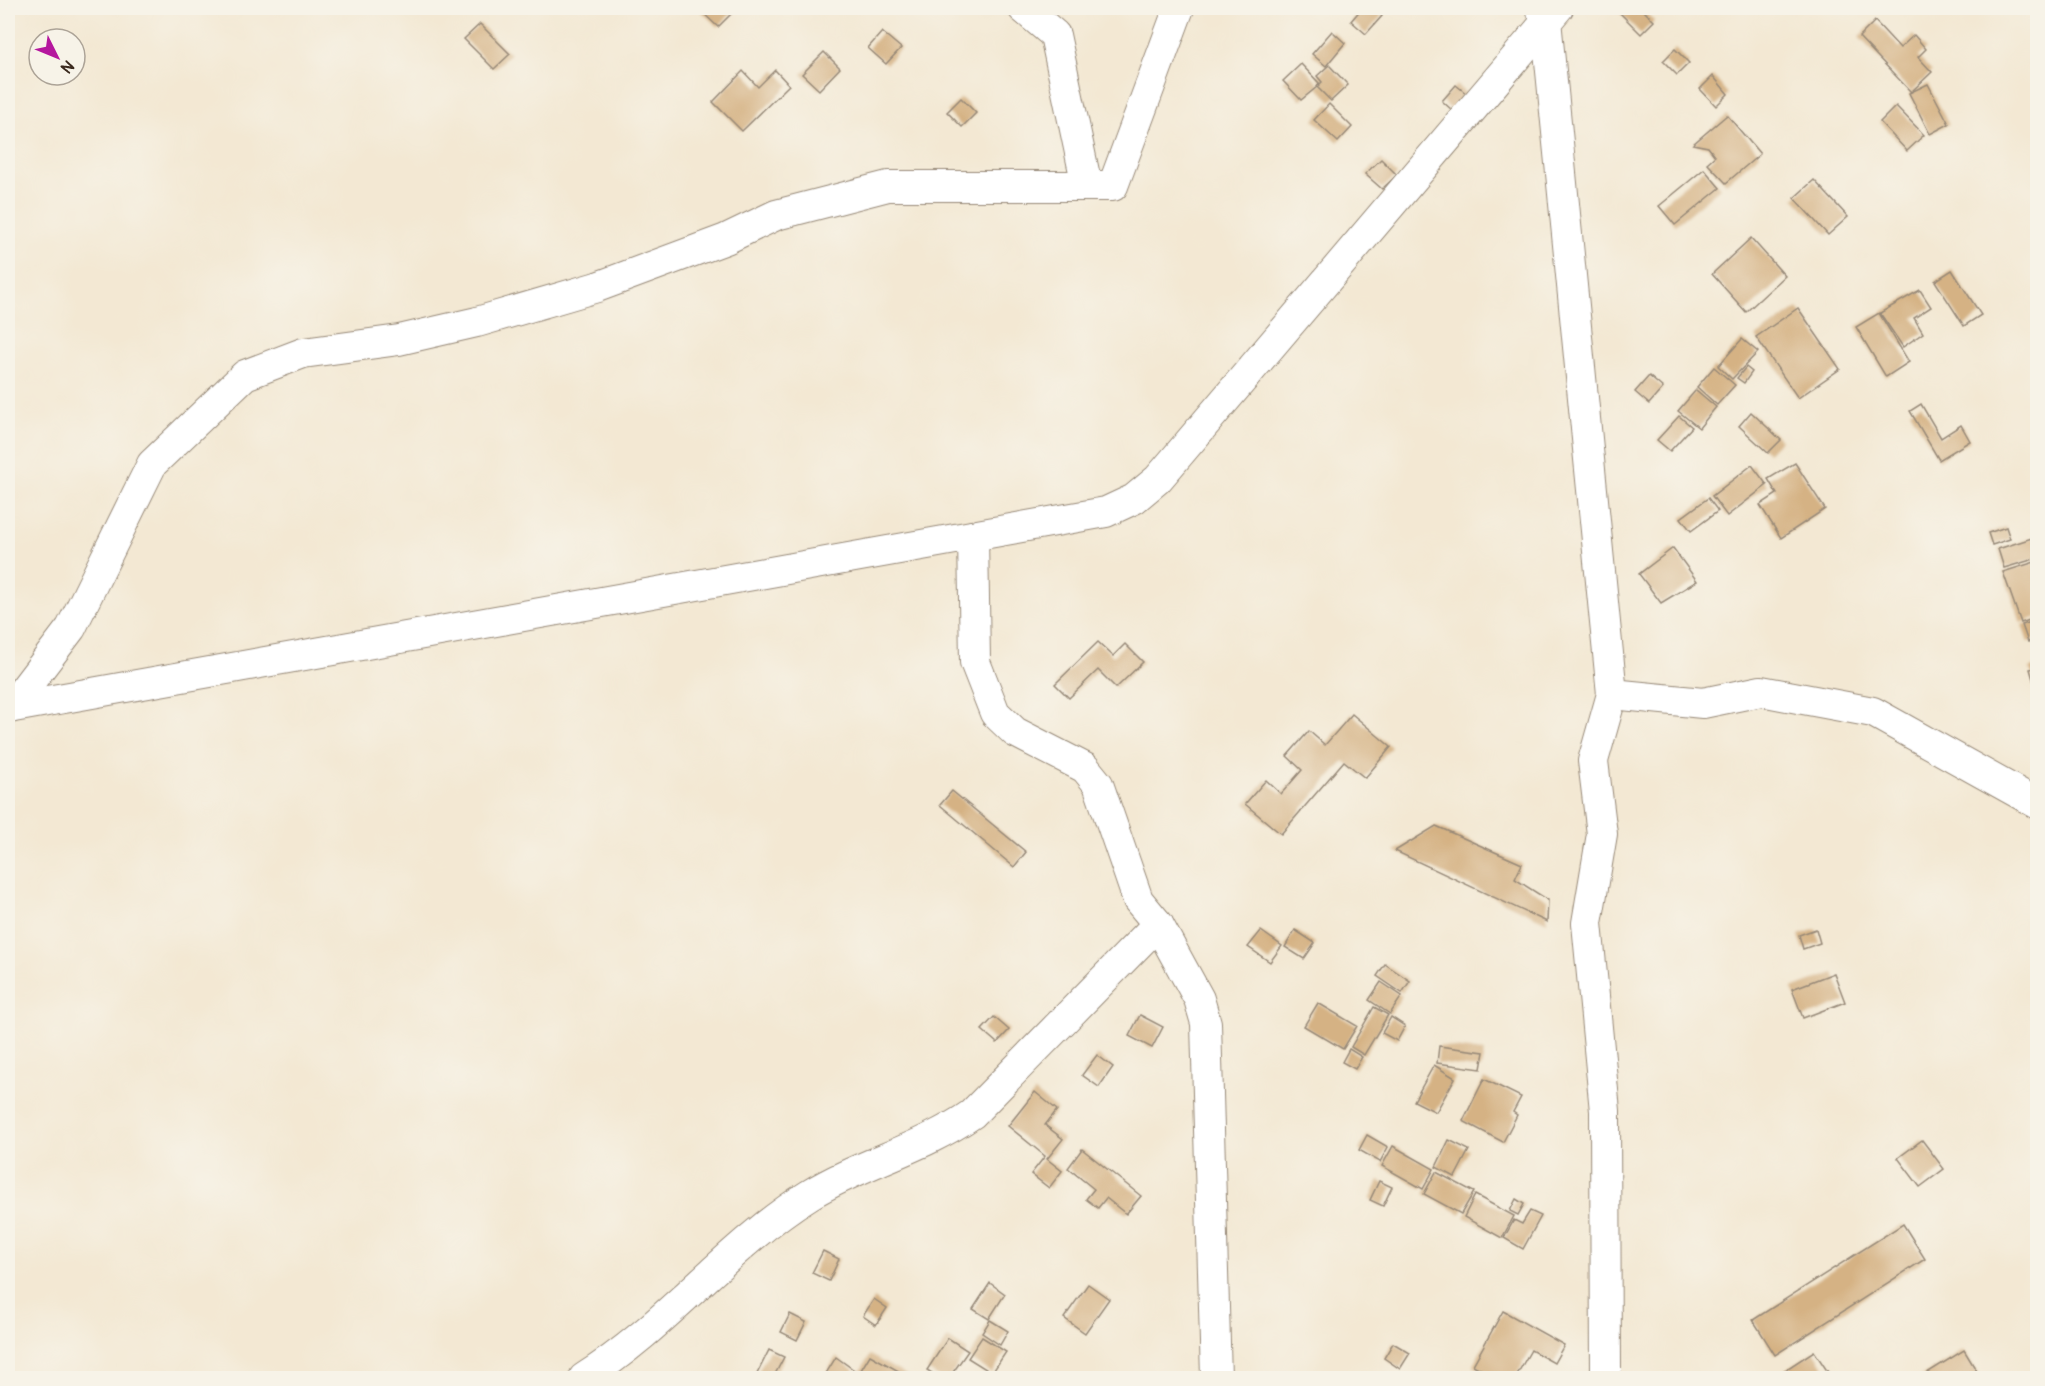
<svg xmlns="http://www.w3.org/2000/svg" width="2045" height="1386" font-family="Pangolin,sans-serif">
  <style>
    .building { fill: #d5b284 }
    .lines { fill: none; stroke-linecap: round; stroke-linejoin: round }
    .street-casing { stroke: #978978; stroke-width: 32 }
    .street { stroke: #fff; stroke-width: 30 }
  </style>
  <rect width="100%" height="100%" fill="#f7f3e8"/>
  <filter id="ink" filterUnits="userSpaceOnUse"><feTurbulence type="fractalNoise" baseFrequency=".0167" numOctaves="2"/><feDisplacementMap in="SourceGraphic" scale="12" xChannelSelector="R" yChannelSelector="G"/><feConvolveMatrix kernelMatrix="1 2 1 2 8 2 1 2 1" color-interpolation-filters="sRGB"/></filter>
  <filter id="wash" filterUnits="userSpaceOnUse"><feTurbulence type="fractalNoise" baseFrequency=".008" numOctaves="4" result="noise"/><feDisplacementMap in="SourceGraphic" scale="24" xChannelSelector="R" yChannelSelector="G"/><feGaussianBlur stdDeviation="1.35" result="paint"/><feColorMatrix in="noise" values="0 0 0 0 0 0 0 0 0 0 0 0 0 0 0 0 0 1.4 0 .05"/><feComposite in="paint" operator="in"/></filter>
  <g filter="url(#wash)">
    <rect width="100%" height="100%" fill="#f3e8d3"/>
    <g id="blocks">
      <!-- building -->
      <g class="building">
        <path d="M701 8H728L733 12 718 27 699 9Z"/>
        <path d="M1362 8H1372L1382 16 1366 34 1351 21Z"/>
        <path d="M1615 8H1641L1654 21 1641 34Z"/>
        <path d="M1875 21 1900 48 1914 35 1926 49 1918 57 1932 72 1911 92 1859 37Z"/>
        <path d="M480 24 510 54 494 69 464 39Z"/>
        <path d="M1332 31 1345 43 1326 66 1312 54Z"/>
        <path d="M882 32 901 48 886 64 868 48Z"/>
        <path d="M1675 49 1689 63 1677 75 1663 61Z"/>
        <path d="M824 52 840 68 819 90 802 74Z"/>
        <path d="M1301 64 1319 83 1317 87 1322 82 1317 76 1329 65 1348 85 1331 101 1317 87 1301 100 1283 81Z"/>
        <path d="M775 70 789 85 742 131 713 102 743 71 758 87Z"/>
        <path d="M1713 76 1728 94 1716 106 1700 89Z"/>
        <path d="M1928 84 1949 124 1930 134 1909 93Z"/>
        <path d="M1456 85 1467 94 1453 111 1442 101Z"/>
        <path d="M961 98 976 113 962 127 947 112Z"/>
        <path d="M1329 104 1352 127 1338 142 1314 120Z"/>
        <path d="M1896 106 1924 135 1907 151 1880 122Z"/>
        <path d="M1727 115 1760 154 1726 183 1707 163 1715 156 1708 147 1693 144Z"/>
        <path d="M1381 159 1397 175 1382 189 1365 174Z"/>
        <path d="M1704 169 1720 188 1675 225 1659 206Z"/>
        <path d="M1814 180 1848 217 1828 235 1794 198Z"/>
        <path d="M1751 238 1785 276 1746 312 1712 274Z"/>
        <path d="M1952 270 1981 315 1964 326 1935 281Z"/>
        <path d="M1920 290 1931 307 1914 318 1923 333 1903 347 1880 313Z"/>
        <path d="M1798 308 1840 369 1798 398 1756 337Z"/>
        <path d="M1879 313 1909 362 1886 377 1856 327Z"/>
        <path d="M1742 339 1758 352 1732 379 1718 366Z"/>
        <path d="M1714 367 1735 385 1717 405 1697 387Z"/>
        <path d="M1746 367 1752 372 1744 383 1737 378Z"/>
        <path d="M1649 376 1663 388 1649 404 1635 392Z"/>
        <path d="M1696 390 1716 407 1699 428 1678 411Z"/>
        <path d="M1921 404 1941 438 1961 425 1970 441 1939 460 1910 411Z"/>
        <path d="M1751 412 1781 440 1768 453 1739 426Z"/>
        <path d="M1679 416 1692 427 1670 451 1657 440Z"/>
        <path d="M1795 463 1825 509 1781 538 1760 505 1777 494 1768 479Z"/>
        <path d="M1752 465 1767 485 1727 516 1712 496Z"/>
        <path d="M1708 498 1718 511 1691 531 1681 518Z"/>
        <path d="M2006 527 2010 539 1992 545 1988 533Z"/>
        <path d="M2038 536V558L2004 568 1998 549Z"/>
        <path d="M1673 548 1697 581 1661 603 1639 574Z"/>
        <path d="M2038 561V617L2021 623 2003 572Z"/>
        <path d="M2038 620V639L2028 642 2022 625Z"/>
        <path d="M1098 642 1113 656 1125 644 1143 662 1116 688 1098 670 1069 698 1055 684Z"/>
        <path d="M2038 667V693H2037L2030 669Z"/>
        <path d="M1352 714 1391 747 1365 778 1344 761 1281 834 1245 804 1266 780 1281 794 1302 770 1287 756 1309 731 1325 745Z"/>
        <path d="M952 791 1026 852 1014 867 940 805Z"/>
        <path d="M1436 826 1522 864 1515 879 1548 900 1547 922 1395 851Z"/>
        <path d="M1816 929 1820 943 1803 949 1799 935Z"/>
        <path d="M1295 930 1315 943 1304 959 1285 947Z"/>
        <path d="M1261 931 1282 946 1270 962 1248 947Z"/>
        <path d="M1385 964 1410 981 1402 993 1377 976Z"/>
        <path d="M1834 973 1845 1002 1803 1018 1792 989Z"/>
        <path d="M1381 982 1402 996 1390 1014 1369 1000Z"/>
        <path d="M1318 1003 1357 1026 1343 1049 1304 1026Z"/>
        <path d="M1374 1007 1388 1015 1364 1055 1351 1047Z"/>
        <path d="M1140 1015 1163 1027 1152 1048 1129 1036Z"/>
        <path d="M994 1017 1009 1030 997 1043 982 1030Z"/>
        <path d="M1391 1017 1405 1026 1397 1041 1382 1033Z"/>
        <path d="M1439 1046 1484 1052 1481 1069 1437 1063Z"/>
        <path d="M1349 1049 1362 1057 1355 1069 1342 1062Z"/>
        <path d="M1097 1055 1113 1067 1099 1087 1082 1075Z"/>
        <path d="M1434 1065 1455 1078 1436 1112 1414 1101Z"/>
        <path d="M1484 1079 1521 1097 1513 1112 1517 1115 1503 1142 1463 1121Z"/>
        <path d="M1035 1092 1057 1110 1045 1125 1063 1139 1047 1159 1062 1171 1049 1188 1031 1174 1045 1156 1008 1126Z"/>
        <path d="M1367 1135 1388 1147 1380 1162 1359 1150Z"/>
        <path d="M1449 1140 1469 1150 1455 1177 1436 1167Z"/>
        <path d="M1922 1140 1944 1169 1920 1187 1898 1158Z"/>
        <path d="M1393 1146 1434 1169 1423 1189 1382 1166Z"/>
        <path d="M1082 1149 1141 1196 1126 1214 1106 1198 1098 1208 1086 1199 1094 1189 1068 1168Z"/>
        <path d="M1436 1172 1474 1192 1461 1214 1424 1194Z"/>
        <path d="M1379 1181 1392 1187 1383 1206 1370 1200Z"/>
        <path d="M1475 1195 1514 1216 1502 1238 1464 1217Z"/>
        <path d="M1516 1199 1524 1204 1518 1215 1510 1211Z"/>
        <path d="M1530 1211 1541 1216 1523 1249 1504 1238 1514 1220 1522 1224Z"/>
        <path d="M1903 1224 1925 1259 1775 1355 1753 1320Z"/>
        <path d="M823 1251 839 1259 829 1281 812 1273Z"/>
        <path d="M990 1283 1005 1294 989 1319 973 1309Z"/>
        <path d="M1088 1284 1109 1299 1085 1333 1064 1318Z"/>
        <path d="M874 1299 887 1308 876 1325 863 1316Z"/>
        <path d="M1503 1311 1564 1345 1554 1363 1531 1350 1515 1378H1497L1473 1365Z"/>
        <path d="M790 1314 806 1322 797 1340 781 1332Z"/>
        <path d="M990 1320 1008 1331 1000 1345 982 1333Z"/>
        <path d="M982 1337 1006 1352 992 1373 968 1358Z"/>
        <path d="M948 1338 968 1351 949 1378H940L927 1370Z"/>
        <path d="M1393 1343 1410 1353 1400 1369 1384 1358Z"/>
        <path d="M769 1350 784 1357 773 1378H755Z"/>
        <path d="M1964 1350 1981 1378H1919Z"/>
        <path d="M1814 1351 1832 1378H1786L1782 1372Z"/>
        <path d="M870 1355 911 1378H863L858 1375Z"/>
        <path d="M836 1357 854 1370 848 1378H830L825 1375Z"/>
      </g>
    </g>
  </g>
  <g filter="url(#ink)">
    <use href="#blocks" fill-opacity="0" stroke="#978978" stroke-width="1.5"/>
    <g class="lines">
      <defs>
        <g id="street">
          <path d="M1023 8 1055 35 1087 186H1113L1179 8"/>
          <path d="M1542 11 1546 20 1612 694"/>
          <path d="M973 536 975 662 995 713 1015 732 1085 768 1098 784 1138 900 1158 924 1199 999 1206 1023 1216 1378"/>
          <path d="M8 708 1106 512 1134 499 1158 479 1558 8"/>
          <path d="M10 708 71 628 152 464 245 375 303 353 399 340 477 322 597 287 726 239 776 215 888 186H1087"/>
          <path d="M584 1378C666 1327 727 1246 809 1195 861 1163 922 1149 972 1114L1158 924"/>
          <path d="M1606 1378 1605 1111 1587 923 1602 834 1593 761 1612 694 1703 703 1761 691 1873 712 2038 804"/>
        </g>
      </defs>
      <!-- street casing -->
      <use href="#street" class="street-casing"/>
      <!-- street -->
      <use href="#street" class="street"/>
    </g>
  </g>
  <!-- margin -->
  <rect width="2045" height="1386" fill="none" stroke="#f7f3e8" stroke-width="30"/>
  <!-- north arrow -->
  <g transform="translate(57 57) rotate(133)"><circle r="28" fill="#f7f3e8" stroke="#aca397" stroke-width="1.5"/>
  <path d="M0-4.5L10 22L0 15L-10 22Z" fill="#b5179e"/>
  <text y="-9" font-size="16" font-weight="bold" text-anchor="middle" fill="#3b2a1e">N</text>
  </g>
</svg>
